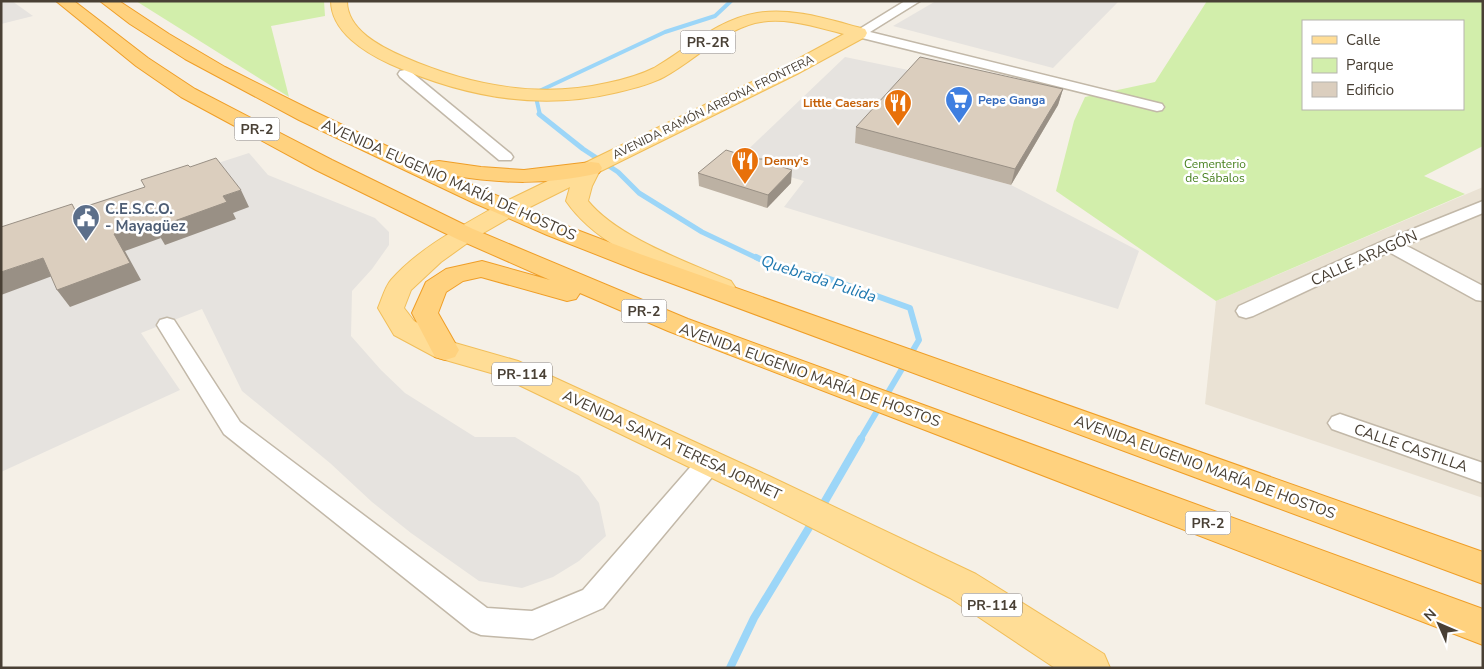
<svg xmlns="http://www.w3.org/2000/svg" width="1484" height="669" font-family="'Nunito Sans',sans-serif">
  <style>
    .residential { fill: #eae2d4 }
    .green { fill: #d2eeab; fill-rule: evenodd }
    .parking { fill: #e6e3df }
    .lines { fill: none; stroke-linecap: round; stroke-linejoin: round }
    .stream-far3 { stroke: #9cd6f8; stroke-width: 4 }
    .stream-far2 { stroke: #9cd6f8; stroke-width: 5 }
    .stream-far1 { stroke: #9cd6f8; stroke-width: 6 }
    .stream { stroke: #9cd6f8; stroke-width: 8 }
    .minor-casing { stroke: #c2b8a8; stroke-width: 3 }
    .primary-casing { stroke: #f1be59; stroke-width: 2 }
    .trunk-casing { stroke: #ef9e27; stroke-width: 2 }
    .minor { fill: #fff; fill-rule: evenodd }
    .primary { fill: #ffdd96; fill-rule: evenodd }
    .trunk { fill: #ffd27f; fill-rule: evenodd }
    .wall { fill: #bcb1a3 }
    .shaded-wall { fill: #999085 }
    .building { fill: #dbcebe; stroke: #999085 }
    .labels { text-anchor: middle; stroke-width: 5; stroke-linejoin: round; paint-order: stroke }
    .far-shop-label { font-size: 12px; font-weight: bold; fill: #366cbe; stroke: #fff; text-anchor: start }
    .far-food-label { font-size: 12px; font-weight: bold; fill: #c56008; stroke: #fff; text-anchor: end }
    .far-street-label { font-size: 12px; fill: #494035; stroke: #fff }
    .far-park-label { font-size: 12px; fill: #498221; stroke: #fff }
    .shield { fill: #fff; stroke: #807972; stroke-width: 1 }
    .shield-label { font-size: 14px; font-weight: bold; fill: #494035 }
    .street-label { font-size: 15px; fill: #494035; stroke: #fff }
    .service-label { font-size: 15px; font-weight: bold; fill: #4e5e75; stroke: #fff; text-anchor: start }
    .water-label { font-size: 16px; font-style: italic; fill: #1f78af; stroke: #fff }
  </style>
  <rect width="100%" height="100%" fill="#f5f0e7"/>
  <!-- residential -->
  <path class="residential" d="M1483 187V498L1205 404 1216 301Z"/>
  <!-- green -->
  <g class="green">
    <path d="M136 1H324L325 16 271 26 289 97Z"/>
    <path d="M1207 1H1483V146L1424 176 1465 194 1216 301 1056 191 1074 121 1085 97 1155 82ZM1303 21H1463V109H1303Z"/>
  </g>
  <!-- parking -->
  <g class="parking">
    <path d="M1 1H12L33 16 1 24Z"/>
    <path d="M936 1H1119L1053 68 893 26Z"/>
    <path d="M845 57 918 72 855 143 1011 185 1139 251 1118 309 784 207 804 181 736 161Z"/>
    <path d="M249 153 268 175 375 218 389 232V245L372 269 352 291 351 336 381 370 405 393 475 437H515L579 476 599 503 606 536 579 561 553 577 522 588 479 581 411 533 372 502 330 463 242 391 202 309 141 333 180 390 1 472V233Z"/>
  </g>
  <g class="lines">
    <!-- stream-far3 -->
    <path class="stream-far3" d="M540 115 535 93 665 32 715 16 731 1"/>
    <!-- stream-far2 -->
    <path class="stream-far2" d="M539 114 583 149 618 172 639 193 702 232 759 259"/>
    <!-- stream-far1 -->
    <path class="stream-far1" d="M756 257 772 265 827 278 910 308 919 340 860 440"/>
    <!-- stream -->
    <g class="stream">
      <path d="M821 508 861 439"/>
      <path d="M730 668 754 618 813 521"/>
    </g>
    <defs>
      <g id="minor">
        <path d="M905 1H920L870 32 1162 104 1164 107 1162 110 1157 111 854 36 853 33Z"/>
        <path d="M405 70 410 71 511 154 513 157 511 160H499L400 77 398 74 400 71Z"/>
        <path d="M1483 201V213L1405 245 1483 286V301L1476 300 1389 252 1253 316 1246 318 1239 316 1236 311 1239 306 1383 241Z"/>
        <path d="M167 318 174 320 240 422 487 608 532 611 583 590 700 456 709 453 718 456 721 463 718 470 603 608 533 639 481 635 471 631 224 434 157 325 160 320Z"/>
        <path d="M1340 414 1483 463V483L1332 429 1328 423 1332 417Z"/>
      </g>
      <path id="primary" d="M331 1H347C347 30 381 47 404 57 468 85 538 99 607 83 622 80 640 75 654 68 687 49 718 19 757 13 793 7 830 20 865 29L867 33 865 37 797 74 599 172 592 186 588 201C618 238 688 262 731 281L735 287 731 293 722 295 713 293C662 269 599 249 566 201L570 187 516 214 473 239 441 262 411 290 404 308 414 321 455 343 518 361 769 476 976 574 1104 654 1110 668H1055L950 598 745 494 498 375 435 357 394 335 378 308C382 299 385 287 391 280 420 247 462 226 500 204L785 66 844 34C816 27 784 16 755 23 721 32 695 60 664 77 649 85 631 89 614 93 538 111 461 96 390 64 366 53 331 32 331 1Z"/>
      <g id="trunk">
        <path d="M56 1H74L148 58 195 89 332 160 473 229 688 319 1483 609V645L668 331 580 293 576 299 567 301 481 277 463 281 446 292 438 313 459 350 455 357 445 360 435 357 412 313 426 282 446 269 482 261 550 280 457 239 316 170 181 97 136 66Z"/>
        <path d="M100 1H119L169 34 225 67 313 111 429 166 431 162 439 161 481 167 524 170 591 162 599 163 602 168 599 173C547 185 502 184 450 175L564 225 640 254 1483 552V584L641 272 547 235 474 203 299 120 185 59 130 24Z"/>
      </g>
    </defs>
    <!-- minor casing -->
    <use href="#minor" class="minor-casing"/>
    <!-- primary casing -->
    <use href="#primary" class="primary-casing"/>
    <!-- trunk casing -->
    <use href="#trunk" class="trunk-casing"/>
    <!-- minor -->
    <use href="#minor" class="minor"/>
    <!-- primary -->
    <use href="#primary" class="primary"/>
    <!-- trunk -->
    <use href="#trunk" class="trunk"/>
  </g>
  <!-- wall -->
  <g class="wall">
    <path d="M1063 89 1058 105 1011 185 855 143 856 127Z"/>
    <path d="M698 173 791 183 767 208 699 186Z"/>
  </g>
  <!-- shaded-wall -->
  <g class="shaded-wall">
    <path d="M1063 89 1058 105 1011 185 1015 169Z"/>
    <path d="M792 170 791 183 767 208 768 195Z"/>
    <path d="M241 190 249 207 233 213 236 219 165 245 155 228 223 196Z"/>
    <path d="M150 221 161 238 125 251 141 280 70 307 57 290 114 234Z"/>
    <path d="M43 258 55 275 1 295V272Z"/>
  </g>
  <!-- building -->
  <g class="building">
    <path d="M920 57 1063 89 1015 169 856 127Z"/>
    <path d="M726 150 755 159H765L770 163 792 170 768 195 698 173Z"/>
    <path d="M216 158 241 190 223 196 227 202 155 228 150 221 114 234 130 263 57 290 43 258 1 272V227L72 204 75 210 145 187 141 180 188 165 190 167Z"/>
  </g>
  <!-- icons -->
  <defs>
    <symbol id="supermarket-pin" viewBox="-11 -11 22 30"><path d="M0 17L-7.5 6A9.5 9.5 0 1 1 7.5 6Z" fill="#3f7fe0" stroke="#fff"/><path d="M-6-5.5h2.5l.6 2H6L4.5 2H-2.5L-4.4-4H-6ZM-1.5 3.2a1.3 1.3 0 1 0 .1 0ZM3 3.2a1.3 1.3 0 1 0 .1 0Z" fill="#fff"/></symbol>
    <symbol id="restaurant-pin" viewBox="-11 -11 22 30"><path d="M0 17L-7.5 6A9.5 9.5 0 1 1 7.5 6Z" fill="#e8710a" stroke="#fff"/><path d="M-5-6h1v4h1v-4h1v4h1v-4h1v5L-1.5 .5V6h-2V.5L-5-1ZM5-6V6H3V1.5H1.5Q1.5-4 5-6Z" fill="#fff"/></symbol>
    <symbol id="civic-pin" viewBox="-11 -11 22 30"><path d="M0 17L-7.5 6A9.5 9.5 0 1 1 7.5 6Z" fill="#5c6f8a" stroke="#fff"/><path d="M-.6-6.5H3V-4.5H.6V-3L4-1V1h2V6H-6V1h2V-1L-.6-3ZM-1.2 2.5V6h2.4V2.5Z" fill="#fff"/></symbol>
  </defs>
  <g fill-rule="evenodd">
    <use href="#supermarket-pin" x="943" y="84" width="32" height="43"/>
    <use href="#restaurant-pin" x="882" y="87" width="32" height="43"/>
    <use href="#restaurant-pin" x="729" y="145" width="32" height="43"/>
    <use href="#civic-pin" x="70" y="202" width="32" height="43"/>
  </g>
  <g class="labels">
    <!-- far-shop labels -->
    <g class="far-shop-label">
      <text x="978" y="104">Pepe Ganga</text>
    </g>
    <!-- far-food labels -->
    <g class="far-food-label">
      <text x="879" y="107">Little Caesars</text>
      <text x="764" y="165" text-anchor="start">Denny's</text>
    </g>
    <!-- far-street labels -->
    <g class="far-street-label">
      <text transform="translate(713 107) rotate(-26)" y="4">AVENIDA RAMÓN ARBONA FRONTERA</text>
    </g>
    <!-- far-park labels -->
    <g class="far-park-label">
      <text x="1215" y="168">Cementerio<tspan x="1215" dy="14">de Sábalos</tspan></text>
    </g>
    <!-- shield labels -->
    <g class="shield">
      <rect x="680.5" y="30.5" width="55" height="23" rx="4"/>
      <rect x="234.5" y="117.5" width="45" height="23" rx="4"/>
      <rect x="621.5" y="299.5" width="45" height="23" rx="4"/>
      <rect x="492" y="362.5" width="60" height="23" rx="4"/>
      <rect x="1185.5" y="511.5" width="45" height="23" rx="4"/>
      <rect x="962" y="593.5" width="60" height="23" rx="4"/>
    </g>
    <g class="shield-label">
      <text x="708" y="47">PR-2R</text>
      <text x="257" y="134">PR-2</text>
      <text x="644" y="316">PR-2</text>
      <text x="522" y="379">PR-114</text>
      <text x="1208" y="528">PR-2</text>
      <text x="992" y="610">PR-114</text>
    </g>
    <!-- street labels -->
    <g class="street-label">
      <text transform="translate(449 180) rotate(24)" y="5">AVENIDA EUGENIO MARÍA DE HOSTOS</text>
      <text transform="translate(1364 258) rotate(-24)" y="5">CALLE ARAGÓN</text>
      <text transform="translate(810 375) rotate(20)" y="5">AVENIDA EUGENIO MARÍA DE HOSTOS</text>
      <text transform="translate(672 445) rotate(25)" y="5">AVENIDA SANTA TERESA JORNET</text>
      <text transform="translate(1411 448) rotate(19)" y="5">CALLE CASTILLA</text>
      <text transform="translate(1205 467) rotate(20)" y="5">AVENIDA EUGENIO MARÍA DE HOSTOS</text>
    </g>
    <!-- service labels -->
    <g class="service-label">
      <text x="105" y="214">C.E.S.C.O.<tspan x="105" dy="17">- Mayagüez</tspan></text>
    </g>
    <!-- water labels -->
    <g class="water-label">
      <text transform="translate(819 278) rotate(18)" y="6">Quebrada Pulida</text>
    </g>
  </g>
  <!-- border -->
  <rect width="1484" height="669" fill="none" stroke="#494035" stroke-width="5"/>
  <!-- legend -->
  <rect x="1302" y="20" width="162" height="90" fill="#ffffff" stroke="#b6b3ae"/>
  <rect x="1312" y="36" width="25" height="8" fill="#ffdd96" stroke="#b6b3ae"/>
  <text x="1346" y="45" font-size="15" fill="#494035">Calle</text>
  <rect x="1312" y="58" width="25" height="15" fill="#d2eeab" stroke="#b6b3ae"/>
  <text x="1346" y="70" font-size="15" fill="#494035">Parque</text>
  <rect x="1312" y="82" width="25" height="15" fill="#dbcebe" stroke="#b6b3ae"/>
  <text x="1346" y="95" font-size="15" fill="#494035">Edificio</text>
  <!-- north arrow -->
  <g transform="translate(1439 624) rotate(315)" stroke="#ffffff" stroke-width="4" paint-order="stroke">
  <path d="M0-4L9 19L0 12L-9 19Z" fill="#494035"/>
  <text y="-8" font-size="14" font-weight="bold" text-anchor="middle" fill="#494035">N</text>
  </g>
</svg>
